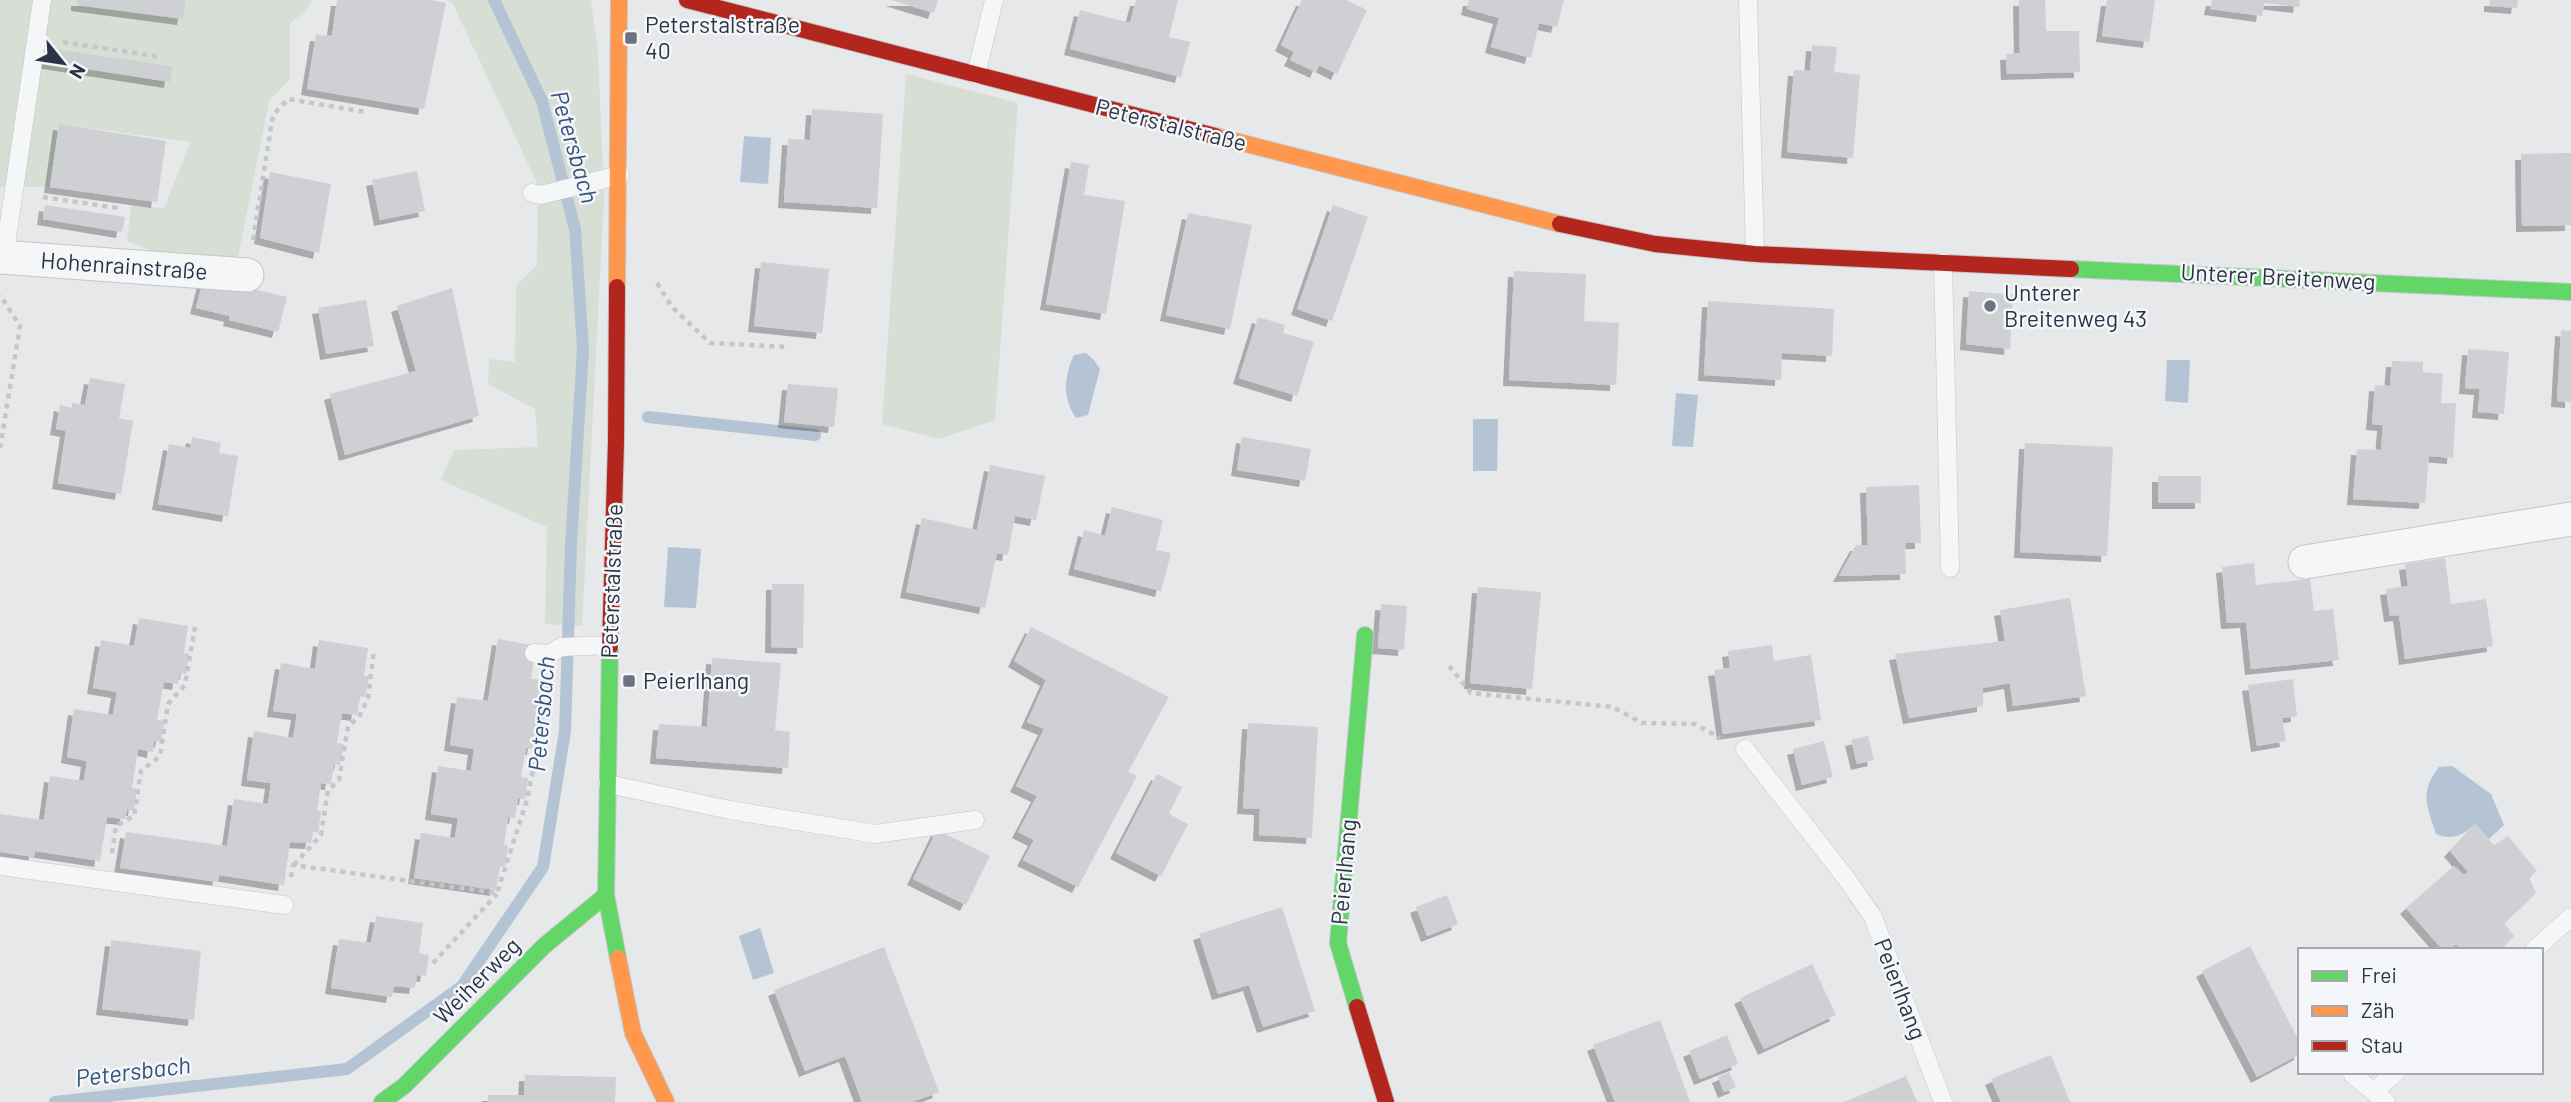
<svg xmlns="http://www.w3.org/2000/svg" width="2571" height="1102" font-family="Barlow,sans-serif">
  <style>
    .green { fill: #d6ded6 }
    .water { fill: #b4c4d5 }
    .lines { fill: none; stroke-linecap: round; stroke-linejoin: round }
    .stream { stroke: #b4c4d5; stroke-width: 12 }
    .building { fill: #ced0d3; filter: url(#shadow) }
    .lane-casing { stroke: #c4c6c8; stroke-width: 19 }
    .street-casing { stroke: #c4c6c8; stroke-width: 35 }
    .fast-casing { stroke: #c4c6c8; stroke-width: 18 }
    .slow-casing { stroke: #c4c6c8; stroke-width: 18 }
    .jam-casing { stroke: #c4c6c8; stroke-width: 18 }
    .path { stroke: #c5c6ca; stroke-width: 4.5; stroke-dasharray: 5 5; stroke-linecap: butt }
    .lane { stroke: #f5f6f7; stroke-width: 18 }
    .street { stroke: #f5f6f7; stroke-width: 33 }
    .fast { stroke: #63d668; stroke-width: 16 }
    .slow { stroke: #ff974d; stroke-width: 16 }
    .jam { stroke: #b3261e; stroke-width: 16 }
    .poi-dot { fill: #6c737f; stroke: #f4f6f9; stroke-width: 2.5 }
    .labels { text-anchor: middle; stroke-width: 5; stroke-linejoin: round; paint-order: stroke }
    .poi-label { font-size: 23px; fill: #2b3445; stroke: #f4f6f9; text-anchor: start }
    .street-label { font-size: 23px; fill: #2b3445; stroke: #f4f6f9 }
    .water-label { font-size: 24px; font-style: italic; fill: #34527a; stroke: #f4f6f9 }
  </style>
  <defs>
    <filter id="shadow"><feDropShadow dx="-6" dy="6" stdDeviation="0" flood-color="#0004"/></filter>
  </defs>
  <rect width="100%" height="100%" fill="#e6e8ea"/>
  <!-- green -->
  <g class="green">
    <path d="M0 0H313L306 10 290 24V79L269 101 237 262 169 258 127 241 131 206 164 208 191 142 59 124 50 187H0Z"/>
    <path d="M446 0H591L598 52 604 198 582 626 545 624 547 527 441 480 454 450 538 447 535 409 488 384 489 359 515 362 516 286 537 265 538 185 452 2Z"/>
    <path d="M906 74 1018 103 995 420 939 439 882 424Z"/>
  </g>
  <!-- water -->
  <g class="water">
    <path d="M744 136 771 138 768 184 740 182Z"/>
    <path d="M1086 353 1094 360 1100 369 1088 415 1076 418C1062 398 1064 376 1074 355Z"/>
    <path d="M2167 360H2190L2188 403 2165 401Z"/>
    <path d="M1676 393 1698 395 1693 447 1672 446Z"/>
    <path d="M1473 419H1498L1497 471H1473Z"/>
    <path d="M668 547 701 549 696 608 664 607Z"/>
    <path d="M2452 766 2491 794 2504 825 2489 839 2475 824C2464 835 2452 841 2436 834 2427 806 2419 792 2439 767Z"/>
    <path d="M760 928 774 973 753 980 739 936Z"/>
  </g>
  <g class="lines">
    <!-- stream -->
    <g class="stream">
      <path d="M648 417 815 435"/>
      <path d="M55 1102 347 1069 462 986 543 867 565 731 571 545 583 349 575 229 542 101 494 0"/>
    </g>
  </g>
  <!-- building -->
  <g class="building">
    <path d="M77 0H186L183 19 77 5Z"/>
    <path d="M337 0H431L446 3 424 109 307 89 316 35 332 36Z"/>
    <path d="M891 0H938L934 13Z"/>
    <path d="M1136 0H1178L1169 37 1190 42 1181 77 1070 49 1080 10 1130 23Z"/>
    <path d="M1302 0H1346L1367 10 1337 74 1319 65 1316 72 1290 60 1294 52 1281 45Z"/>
    <path d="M1469 0H1564L1557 27 1539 23 1531 58 1491 47 1499 18 1467 9Z"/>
    <path d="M2019 0H2045L2046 31H2079L2080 72 2007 74 2006 54 2020 53Z"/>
    <path d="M2107 0H2155L2149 42 2102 36Z"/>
    <path d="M2212 0H2300L2299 7 2264 3 2262 16 2210 9Z"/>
    <path d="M2490 0H2518L2517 8 2490 6Z"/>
    <path d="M1812 45 1837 47 1834 72 1860 75 1853 158 1787 152 1794 70 1810 71Z"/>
    <path d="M44 48 172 66 170 82 42 62Z"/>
    <path d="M812 109 883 114 877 208 784 202 788 139 810 140Z"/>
    <path d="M59 124 166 141 157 202 50 187Z"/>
    <path d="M2571 153V225L2522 226 2521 154Z"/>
    <path d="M1071 162 1089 165 1084 195 1125 201 1106 314 1046 304Z"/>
    <path d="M417 171 425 211 380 220 372 180Z"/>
    <path d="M270 172 331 184 319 253 260 238Z"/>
    <path d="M45 205 125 217 122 232 43 219Z"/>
    <path d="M1333 205 1368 217 1332 321 1297 309Z"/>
    <path d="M1188 213 1252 225 1230 329 1166 315Z"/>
    <path d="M761 262 829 269 822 333 754 326Z"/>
    <path d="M1514 271 1586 274 1584 321 1619 323 1616 385 1509 380Z"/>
    <path d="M203 281 238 285 287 297 278 332 229 320 230 316 196 308Z"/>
    <path d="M452 288 479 416 345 455 330 394 416 371 397 306Z"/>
    <path d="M1969 291 2013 295 2010 349 1966 344Z"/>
    <path d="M366 300 374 346 326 354 318 308Z"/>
    <path d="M1708 301 1834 309 1832 356 1782 353 1781 380 1704 375Z"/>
    <path d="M1258 317 1285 325 1283 333 1314 342 1297 396 1239 378Z"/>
    <path d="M2561 330 2571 331V402L2557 401Z"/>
    <path d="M2468 349 2509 352 2504 414 2478 412 2480 389 2465 388Z"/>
    <path d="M2392 361 2423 362V372L2443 374 2441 403H2456L2453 458 2429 456 2425 503 2353 499 2357 449 2381 450 2383 425 2372 424 2375 385 2390 386Z"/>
    <path d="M90 378 125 384 119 418 133 421 121 494 58 483 66 431 56 429 60 405 72 408V403L85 405Z"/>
    <path d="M788 384 838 388 834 427 784 422Z"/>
    <path d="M192 437 221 443 219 453 238 456 228 516 158 504 169 444 190 448Z"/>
    <path d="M1242 437 1311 449 1305 481 1237 470Z"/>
    <path d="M2025 443 2113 447 2107 556 2020 552Z"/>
    <path d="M990 465 1045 476 1036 520 1015 516 1008 555 997 553 985 608 906 592 922 518 977 530Z"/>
    <rect x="2158" y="476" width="43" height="27"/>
    <path d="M1919 485 1921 543H1905L1906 574 1839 576 1856 545H1868L1866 487Z"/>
    <path d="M1112 507 1163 520 1156 550 1171 553 1161 591 1074 569 1084 530 1105 536Z"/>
    <path d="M2445 558 2451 604 2486 599 2493 646 2405 659 2399 615 2390 616 2386 589 2408 586 2405 564Z"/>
    <path d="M2254 563 2256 585 2310 579 2314 611 2333 609 2339 660 2251 669 2246 622 2227 623 2222 567Z"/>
    <path d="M772 584H804L803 648 771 647Z"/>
    <path d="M1478 587 1541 592 1532 689 1470 683Z"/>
    <path d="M2070 598 2086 696 2013 706 2010 683 1983 688V706L1909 718 1895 654 2005 641 2000 610Z"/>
    <path d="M1381 604 1407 606 1404 650 1378 648Z"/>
    <path d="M139 618 188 626 184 653 189 654 186 674 180 673 178 684 164 682 157 720 164 721 161 742 154 741 153 752 138 749 132 788 137 789 134 810H127L125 819 107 817 100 861 35 851 34 857 0 852V814L44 820 50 776 84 781 87 761 67 757 74 709 113 715 117 692 93 688 101 640 134 646Z"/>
    <path d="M1031 627 1169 697 1128 772 1137 776 1078 887 1023 860 1034 840 1018 832 1037 796 1016 786 1044 729 1027 722 1046 680 1014 661Z"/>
    <path d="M498 639 536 646 531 679 544 680 539 710 545 711 542 731 536 730 533 749 526 748 521 777 528 778 525 799 518 798 515 818 508 817 504 845 508 846 505 867 500 866 496 890 414 878 421 833 455 838 458 818 431 814 438 766 471 771 474 749 450 745 457 697 488 701Z"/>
    <path d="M319 640 368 648 364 676H369L365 697 360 696 357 715 342 713 337 743 344 744 340 765 334 764 331 784 321 783 317 811H321L318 833 313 832 311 843 290 842 284 885 219 875 218 882 120 868 126 832 227 846 234 799 268 804 271 783 247 780 254 731 293 738 297 714 273 711 281 663 315 669Z"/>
    <path d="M1772 645 1774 661 1811 655 1821 720 1723 734 1714 670 1730 668 1728 651Z"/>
    <path d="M712 658 781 663 775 730 790 732 788 768 656 758 659 724 707 727Z"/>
    <path d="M2293 679 2297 716 2282 718 2286 741 2257 746 2248 685Z"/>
    <path d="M1248 723 1318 727 1312 838 1259 835 1260 809 1243 808Z"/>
    <path d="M1868 736 1874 760 1857 764 1851 740Z"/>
    <path d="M1824 741 1833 777 1802 785 1793 749Z"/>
    <path d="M1157 774 1182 787 1169 814 1188 824 1161 876 1116 853Z"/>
    <path d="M2475 824 2494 845 2508 836 2537 871 2529 878 2536 893 2504 923 2514 936 2500 950H2477L2475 947 2472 950H2461L2456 944 2450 950H2443L2406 908 2454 866 2464 875 2468 872 2450 851Z"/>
    <path d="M937 830 990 856 966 905 913 879Z"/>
    <path d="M1447 895 1458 924 1427 936 1416 907Z"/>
    <path d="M1282 907 1315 1011 1263 1027 1249 985 1218 994 1199 934Z"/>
    <path d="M376 916 423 923 419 953 429 955 426 976 417 975 415 988 394 986 392 997 331 988 339 939 371 943Z"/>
    <path d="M111 940 201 951 194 1020 102 1009Z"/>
    <path d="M2250 946 2300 1043V1054L2257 1077 2202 971Z"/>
    <path d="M884 947 939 1092 912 1102H862L845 1056 805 1071 774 990Z"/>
    <path d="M1812 964 1836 1015 1764 1049 1740 998Z"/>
    <path d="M1660 1020 1690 1102H1615L1593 1045Z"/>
    <path d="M1727 1035 1738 1064 1700 1079 1689 1051Z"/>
    <path d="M2051 1055 2070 1102H2001L1991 1079Z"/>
    <path d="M1729 1072 1736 1087 1724 1092 1718 1077Z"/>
    <path d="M525 1075 616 1077 615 1102H488V1095H524Z"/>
    <path d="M1906 1076 1917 1102H1844Z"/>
  </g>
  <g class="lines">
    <defs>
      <g id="lane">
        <path d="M1748 0 1755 254"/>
        <path d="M976 75 994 0"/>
        <path d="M532 193 541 195 620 175"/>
        <path d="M4 258 42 0"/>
        <path d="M1943 262 1950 568"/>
        <path d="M534 653 550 654 561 647 611 645"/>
        <path d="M1745 749 1846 878 1873 917 1943 1102"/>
        <path d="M608 784 730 810 875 834 975 820"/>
        <path d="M0 866 284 905"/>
        <path d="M2534 950 2571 917"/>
        <path d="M2353 1075 2386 1102"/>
        <path d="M2374 1092 2396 1072"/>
      </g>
      <g id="street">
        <path d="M0 257 247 275"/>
        <path d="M2305 562 2571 519"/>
      </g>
      <g id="fast">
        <path d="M2071 269 2571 292"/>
        <path d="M610 647 606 895 618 958"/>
        <path d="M1357 1007 1338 943 1365 635"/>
        <path d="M382 1102 404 1086 544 946 606 895"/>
      </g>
      <g id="slow">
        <path d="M1215 136 1560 224"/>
        <path d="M617 287 619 0"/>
        <path d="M618 958 633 1033 666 1102"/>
      </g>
      <g id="jam">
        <path d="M687 0 1215 136"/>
        <path d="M1560 224 1655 244 1755 254 2071 269"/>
        <path d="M610 647 616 442 617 287"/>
        <path d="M1357 1007 1386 1102"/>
      </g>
    </defs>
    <!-- lane casing -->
    <use href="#lane" class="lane-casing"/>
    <!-- street casing -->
    <use href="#street" class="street-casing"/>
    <!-- fast casing -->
    <use href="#fast" class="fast-casing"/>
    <!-- slow casing -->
    <use href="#slow" class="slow-casing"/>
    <!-- jam casing -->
    <use href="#jam" class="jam-casing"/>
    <!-- path -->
    <g class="path">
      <path d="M63 42 161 57"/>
      <path d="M43 197 118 208"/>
      <path d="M253 240 273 115 288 99 366 112"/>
      <path d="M657 283 672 307 710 343 789 347"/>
      <path d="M0 448 20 326 0 295"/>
      <path d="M1449 666 1471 693 1613 707 1642 723 1695 724 1720 738"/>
      <path d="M112 853 116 826 134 816 141 771 160 756 168 704 185 685 195 627"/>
      <path d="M294 865 321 835 328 790 339 780 348 726 359 717 368 698 374 649"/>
      <path d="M291 877 293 865 497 893 527 800 531 778 545 733 547 683"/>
      <path d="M433 963 497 894"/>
    </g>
    <!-- lane -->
    <use href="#lane" class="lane"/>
    <!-- street -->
    <use href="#street" class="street"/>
    <!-- fast -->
    <use href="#fast" class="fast"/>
    <!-- slow -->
    <use href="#slow" class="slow"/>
    <!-- jam -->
    <use href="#jam" class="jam"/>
  </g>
  <!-- markers -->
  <g class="poi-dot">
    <rect x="624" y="31" width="14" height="14" rx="3.5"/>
    <circle cx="1990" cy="306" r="7"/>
    <rect x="622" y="674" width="14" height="14" rx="3.5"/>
  </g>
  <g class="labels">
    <!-- poi labels -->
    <g class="poi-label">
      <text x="645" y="33">Peterstalstraße<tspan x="645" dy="26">40</tspan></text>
      <text x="2004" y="301">Unterer<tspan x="2004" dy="26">Breitenweg 43</tspan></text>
      <text x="643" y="689">Peierlhang</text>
    </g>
    <!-- street labels -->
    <g class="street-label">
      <text transform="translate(1171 125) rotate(14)" y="8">Peterstalstraße</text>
      <text transform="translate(124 266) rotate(4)" y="8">Hohenrainstraße</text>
      <text transform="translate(2278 277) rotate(3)" y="8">Unterer Breitenweg</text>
      <text transform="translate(612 581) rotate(-88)" y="8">Peterstalstraße</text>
      <text transform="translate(1344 872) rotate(-85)" y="8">Peierlhang</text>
      <text transform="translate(477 981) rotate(-45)" y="8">Weiherweg</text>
      <text transform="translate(1900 989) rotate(69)" y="8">Peierlhang</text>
    </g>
    <!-- water labels -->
    <g class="water-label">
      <text transform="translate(574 147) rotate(74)" y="8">Petersbach</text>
      <text transform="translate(542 714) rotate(-85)" y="8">Petersbach</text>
      <text transform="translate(133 1072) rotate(-7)" y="8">Petersbach</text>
    </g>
  </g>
  <!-- legend -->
  <rect x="2298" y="948" width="245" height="126" fill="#f4f6f9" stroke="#a4a8b1" stroke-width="2"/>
  <rect x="2312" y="971" width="35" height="10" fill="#63d668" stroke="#a4a8b1" stroke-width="2"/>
  <text x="2361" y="983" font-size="21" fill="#2b3445">Frei</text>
  <rect x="2312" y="1006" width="35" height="10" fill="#ff974d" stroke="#a4a8b1" stroke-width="2"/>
  <text x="2361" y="1018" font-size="21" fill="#2b3445">Zäh</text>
  <rect x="2312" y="1041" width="35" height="10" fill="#b3261e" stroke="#a4a8b1" stroke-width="2"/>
  <text x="2361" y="1053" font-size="21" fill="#2b3445">Stau</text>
  <!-- north arrow -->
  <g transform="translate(63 63) rotate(120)" stroke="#f4f6f9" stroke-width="5" paint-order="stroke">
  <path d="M0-5L12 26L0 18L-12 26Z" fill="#2b3445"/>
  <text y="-10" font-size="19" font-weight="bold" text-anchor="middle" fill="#2b3445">N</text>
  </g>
</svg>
